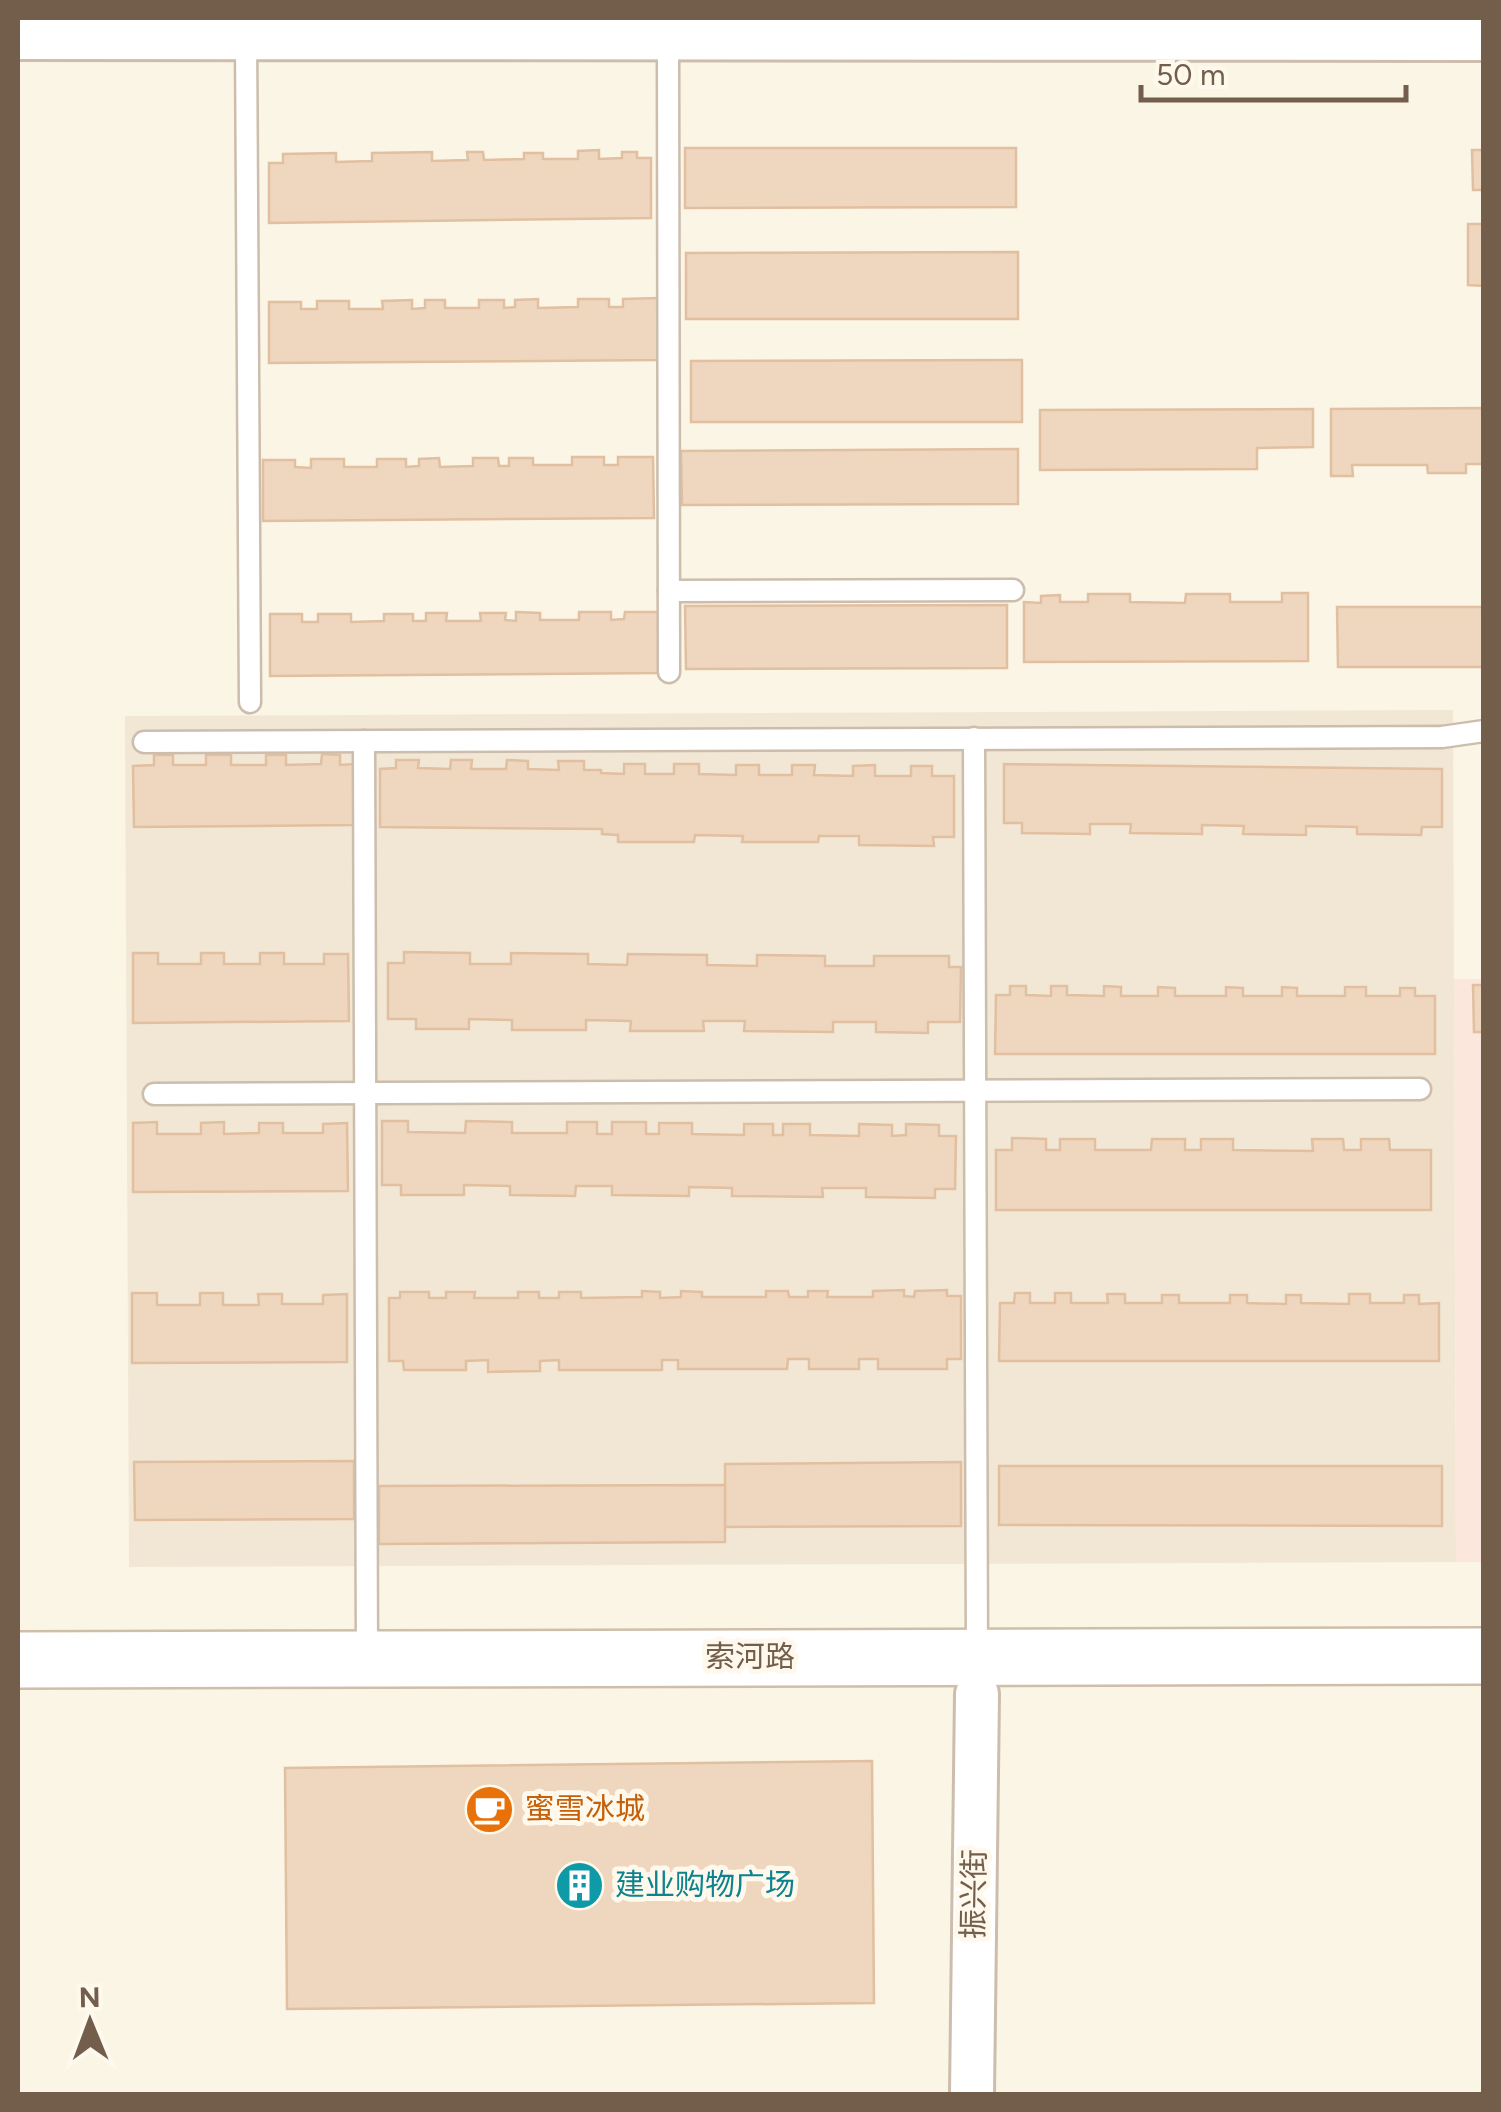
<svg xmlns="http://www.w3.org/2000/svg" width="1501" height="2112" font-family="Figtree,'Noto Sans SC',sans-serif">
  <style>
    .residential { fill: #f2e7d5 }
    .commercial { fill: #fbe7db }
    .building { fill: #efd7bf; stroke: #e1bfa1; stroke-width: 2.5 }
    .lines { fill: none; stroke-linecap: round; stroke-linejoin: round }
    .service-casing { stroke: #ccbdad; stroke-width: 25 }
    .minor-casing { stroke: #ccbdad; stroke-width: 48 }
    .tertiary-casing { stroke: #ccbdad; stroke-width: 58 }
    .secondary-casing { stroke: #cfbeaa; stroke-width: 60 }
    .service { stroke: #fff; stroke-width: 20 }
    .minor { stroke: #fff; stroke-width: 42 }
    .tertiary { stroke: #fff; stroke-width: 52 }
    .secondary { stroke: #fff; stroke-width: 55 }
    .labels { text-anchor: middle; stroke-width: 10; stroke-linejoin: round; paint-order: stroke }
    .street-label { font-size: 30px; fill: #735e4c; stroke: #fef9ec }
    .food-label { font-size: 30px; fill: #c56008; stroke: #fef9ec; text-anchor: start }
    .culture-label { font-size: 30px; fill: #0d838f; stroke: #fef9ec; text-anchor: start }
  </style>
  <rect width="100%" height="100%" fill="#fbf5e6"/>
  <!-- residential -->
  <path class="residential" d="M1453 710 1456 1562 129 1567 125 716Z"/>
  <!-- commercial -->
  <path class="commercial" d="M1454 979H1483V1562H1456Z"/>
  <!-- building -->
  <g class="building">
    <path d="M685 148H1016V207L685 208Z"/>
    <path d="M599 150V159L622 158V152H637V158H651V218L269 223V163H283V154L336 153V162L372 161V153L432 152V161L468 160 467 152H483L484 160 524 159V153H543V159H578V151Z"/>
    <path d="M1472 150H1484V190H1473Z"/>
    <path d="M1468 224H1484V286L1468 285Z"/>
    <path d="M1018 252V319H686V253Z"/>
    <path d="M659 298V360L269 363V302H301V309H317V301H349V309H383L382 301 412 300V309L425 308V300H445V308H479V300H504V308L515 307V300L538 299V308L578 307V299H609V307H623V299Z"/>
    <path d="M1022 360V422H691V361Z"/>
    <path d="M1484 408V464H1466V473H1428L1427 465H1352L1353 476H1331V409Z"/>
    <path d="M1313 409V447L1257 448V469L1040 470V410Z"/>
    <path d="M1018 449V504L682 505 681 451Z"/>
    <path d="M572 457H604V465H618V457H653L654 518 263 521V460H295V467L311 468V459H344V467H377V459H406V467L419 466V459L439 458 440 467 473 466V458H498L499 466H509V458H533V465H572Z"/>
    <path d="M1282 593H1308V661L1024 662V602L1041 603V596L1060 595V602H1088V594H1130V602L1185 603 1186 594H1230V602H1282Z"/>
    <path d="M1007 605V668L686 669 685 606Z"/>
    <path d="M1337 607H1484V667H1338Z"/>
    <path d="M516 612 540 613V620H579V612H611V620L624 619 625 612H660L661 673 270 676V614H302V622H318V614H351V622L384 621V614H413V621H426V613H447L446 621H481L480 613H506L505 620 516 621Z"/>
    <path d="M322 754 340 755V765L354 764V825L134 827 133 766 154 765V755H173V765H206V755H231V765H266V755H286V765L321 764Z"/>
    <path d="M396 760H419L418 768 450 769 451 760H472L471 769H506L507 760 528 761V769L559 770 558 761H584V770H601V773L624 774V764H645V774H674V764H699V774L736 775V765H759V775H792V765H815L814 775 853 776V766L875 765V776H911V766H932V776H954V837H933L934 846 859 845V836H819L818 842H742L743 836 695 835 694 842H618V835L602 834V829L380 827V769L396 768Z"/>
    <path d="M1004 764 1442 769V827H1422L1421 835 1357 834V827L1306 826V835L1243 834 1244 826 1202 825V834L1130 833 1131 824H1090V834L1022 833V823H1004Z"/>
    <path d="M404 952 470 953V964H511V953L588 954V964L627 965 628 954 707 955V965L757 966V955L825 956V966H874V956H949V967H961L960 1022H928V1033L876 1032V1022H833V1032L744 1031 745 1021H703L704 1031H630L631 1021 586 1020V1030H512V1020L469 1019V1029H416V1019H388V963H404Z"/>
    <path d="M133 953H158V964H201V953H224V964H260V953H284V964H324V954H348L349 1021 133 1023Z"/>
    <path d="M1473 985H1484V1032H1474Z"/>
    <path d="M1010 986H1026V995L1051 996V986H1067V995L1104 996V986L1121 987V996H1158V987L1175 988V996H1226V987L1243 988V996H1282V987L1297 988V996H1345V987H1366V996H1400V988H1415V996H1435V1054H995L996 995H1010Z"/>
    <path d="M382 1121H408V1132L465 1133 466 1121 512 1122V1133H567V1122H597V1134H612V1122H646V1134H659V1123H692V1134L744 1135V1124H773V1135H783V1124H810V1135L859 1136V1124L892 1125V1136L906 1135V1124L939 1125V1136H956L955 1189H935V1198L866 1197V1188H822L823 1197 732 1196V1188L689 1187V1196L612 1195V1186H576L575 1196 510 1195V1186L464 1185V1195H401V1185H382Z"/>
    <path d="M157 1122V1134H201V1123L224 1122V1134L259 1133V1123H283V1133H323V1124L347 1123 348 1191 133 1192V1123Z"/>
    <path d="M1012 1138 1046 1139V1150H1060V1139H1095V1150H1151L1152 1139H1185V1150H1201V1139H1233V1150L1313 1151 1312 1139H1343L1344 1150H1361V1139H1389L1390 1150H1431V1210H996V1150H1012Z"/>
    <path d="M904 1290V1296L914 1297 915 1291 947 1290V1296H961V1359H947V1369H878V1359H859V1369H809V1359H788L787 1369H678V1360H662V1370H559V1360L540 1361V1371L488 1372V1360L466 1361V1370H404L403 1361H389V1298H400V1292H429V1298H446V1292H475L474 1298H518V1292H539V1298H559V1292H581V1298L642 1297V1291L660 1292V1298L681 1297V1291L702 1292V1297H766V1291H788L789 1297H808V1291H828L827 1297H873V1291Z"/>
    <path d="M132 1293H157V1305H200V1293H223V1305H259L258 1294H282V1304H323V1295L347 1294V1362L132 1363Z"/>
    <path d="M1015 1293H1030V1303H1055V1293H1071V1303H1108L1107 1294H1125V1303H1162V1295H1179V1303H1230V1295H1247V1303L1286 1304V1295H1301V1303L1349 1304V1294H1370V1303H1404V1295H1419V1304L1439 1303V1361H999L1000 1303H1014Z"/>
    <path d="M354 1461V1519L135 1520 134 1462Z"/>
    <path d="M961 1462V1526L725 1527V1464Z"/>
    <path d="M999 1466H1442V1526L999 1525Z"/>
    <path d="M725 1485V1542L379 1544V1486Z"/>
    <path d="M872 1761 874 2003 287 2009 285 1768Z"/>
  </g>
  <g class="lines">
    <defs>
      <g id="service">
        <path d="M246 35 250 702"/>
        <path d="M668 36 669 672"/>
        <path d="M669 591 1013 590"/>
        <path d="M974 738 977 1656"/>
        <path d="M364 741 367 1659"/>
        <path d="M144 742 1442 737 1484 731"/>
        <path d="M154 1094 1420 1089"/>
      </g>
      <path id="minor" d="M972 2094 977 1694"/>
      <path id="tertiary" d="M18 33 1484 34"/>
      <path id="secondary" d="M18 1660 1484 1656"/>
    </defs>
    <!-- service casing -->
    <use href="#service" class="service-casing"/>
    <!-- minor casing -->
    <use href="#minor" class="minor-casing"/>
    <!-- tertiary casing -->
    <use href="#tertiary" class="tertiary-casing"/>
    <!-- secondary casing -->
    <use href="#secondary" class="secondary-casing"/>
    <!-- service -->
    <use href="#service" class="service"/>
    <!-- minor -->
    <use href="#minor" class="minor"/>
    <!-- tertiary -->
    <use href="#tertiary" class="tertiary"/>
    <!-- secondary -->
    <use href="#secondary" class="secondary"/>
  </g>
  <!-- icons -->
  <defs>
    <symbol id="cafe-disc" viewBox="-11 -11 22 22"><circle r="9.5" fill="#e8710a" stroke="#fef9ec"/><path d="M-5.5-4.5H6V0H3Q3 3.5 0 3.5H-2.5Q-5.5 3.5-5.5 0ZM3-3.2v2h1.7v-2ZM-6 4.5H4V6H-6Z" fill="#fff"/></symbol>
    <symbol id="building-disc" viewBox="-11 -11 22 22"><circle r="9.5" fill="#0f9aa8" stroke="#fef9ec"/><path d="M-4-6H4V6H1V3H-1V6H-4ZM-2.5-4.3h1.7v1.8h-1.7ZM.8-4.3h1.7v1.8H.8ZM-2.5-1h1.7V.8h-1.7ZM.8-1h1.7V.8H.8Z" fill="#fff"/></symbol>
  </defs>
  <g fill-rule="evenodd">
    <use href="#cafe-disc" x="462" y="1782" width="55" height="55"/>
    <use href="#building-disc" x="552" y="1858" width="55" height="55"/>
  </g>
  <g class="labels">
    <!-- street labels -->
    <g class="street-label">
      <text x="750" y="1667">索河路</text>
      <text transform="translate(974 1894) rotate(-89)" y="10">振兴街</text>
    </g>
    <!-- food labels -->
    <g class="food-label">
      <text x="525" y="1819">蜜雪冰城</text>
    </g>
    <!-- culture labels -->
    <g class="culture-label">
      <text x="615" y="1895">建业购物广场</text>
    </g>
  </g>
  <!-- border -->
  <rect width="1501" height="2112" fill="none" stroke="#735e4c" stroke-width="40"/>
  <!-- north arrow -->
  <g transform="translate(90 2022) rotate(359)" stroke="#fef9ec" stroke-width="8" paint-order="stroke">
  <path d="M0-8L18 38L0 25L-18 38Z" fill="#735e4c"/>
  <text y="-15" font-size="28" font-weight="bold" text-anchor="middle" fill="#735e4c">N</text>
  </g>
  <!-- scale -->
  <path d="M1141 85v15h265v-15" fill="none" stroke="#735e4c" stroke-width="5"/>
  <text x="1156" y="85" font-size="30" fill="#735e4c" stroke="#fef9ec" stroke-width="8" paint-order="stroke">50 m</text>
</svg>
